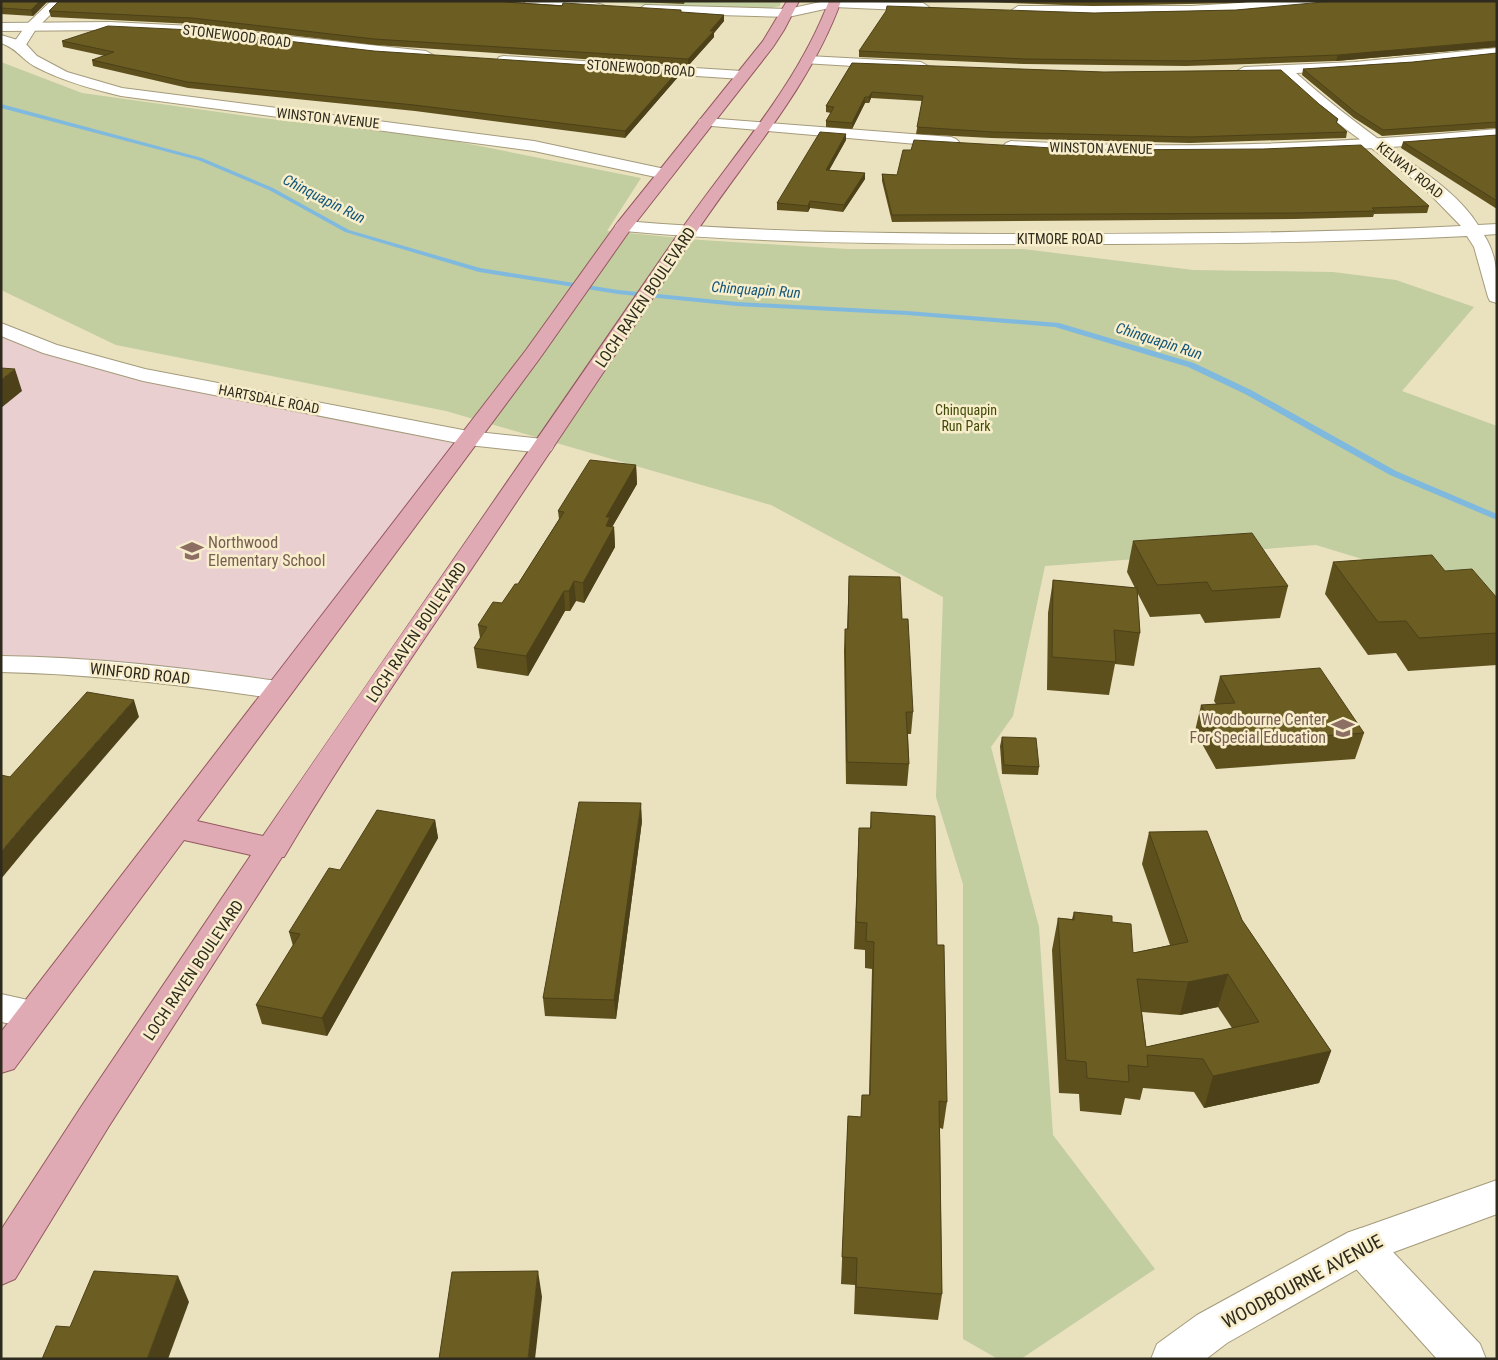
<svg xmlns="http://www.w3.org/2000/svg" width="1498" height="1360" font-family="'Roboto Condensed',sans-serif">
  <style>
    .education { fill: #eacfd1 }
    .green { fill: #c2cda0 }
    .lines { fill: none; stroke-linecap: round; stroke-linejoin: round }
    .stream { fill: #80b9de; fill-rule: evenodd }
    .minor-casing { stroke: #a49b7b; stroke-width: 2 }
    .tertiary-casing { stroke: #a49b7b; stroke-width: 2 }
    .primary-casing { stroke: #94595f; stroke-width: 2 }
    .minor { fill: #fff; fill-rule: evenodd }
    .tertiary { fill: #fff; fill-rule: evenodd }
    .primary { fill: #e0aab5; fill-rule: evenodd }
    .wall { fill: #5d501d; fill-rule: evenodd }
    .shaded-wall { fill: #4c4118 }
    .building { fill: #6c5d22; stroke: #4c4118; fill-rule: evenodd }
    .labels { text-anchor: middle; stroke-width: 5; stroke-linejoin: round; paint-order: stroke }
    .far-street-label { font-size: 14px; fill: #2e2a1d; stroke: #f8eecc }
    .far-park-label { font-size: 14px; fill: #414b07; stroke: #f8eecc }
    .far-water-label { font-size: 15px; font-style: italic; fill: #12577b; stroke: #f8eecc }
    .street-label { font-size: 16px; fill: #2e2a1d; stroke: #f8eecc }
    .education-label { font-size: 16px; fill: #785e54; stroke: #f8eecc; text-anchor: start }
    .near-street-label { font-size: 19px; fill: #2e2a1d; stroke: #f8eecc }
  </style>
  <rect width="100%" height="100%" fill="#eae1bf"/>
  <!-- education -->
  <path class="education" d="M1 329 100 364 468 438 278 690 1 664Z"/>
  <!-- green -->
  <g class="green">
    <path d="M591 1H781L780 6 766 9H707Z"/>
    <path d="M1 62 82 93 262 118 439 138 641 178 607 231 701 240 847 249H1023L1193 270 1333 272 1396 280 1474 307 1402 391 1497 426V600L1316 545 1045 566 1013 716 991 747 1039 927 1053 1135 1155 1269 1021 1359H998L963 1339V884L936 797 943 597 771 505 446 411 116 345 1 290Z"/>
  </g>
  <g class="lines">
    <!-- stream -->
    <path class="stream" d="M1 104 202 158 273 188 349 230 480 268 618 290 737 302 907 311 1059 323 1194 363 1251 390 1396 471 1497 514V520L1390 475 1245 394 1188 367 1055 327 907 315 737 306 618 294 479 272 345 232 269 190 198 160 1 108Z"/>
    <defs>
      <g id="minor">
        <path d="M51 1H64L36 29 24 48H14L12 45 27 24Z"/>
        <path d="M523 1C538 1 597 0 605 6L599 10 529 5Z"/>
        <path d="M825 1 923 3 929 7 923 11 834 7 788 17 645 13 639 9 645 5 788 9Z"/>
        <path d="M1271 1H1338L1332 5 1191 14H1018L1012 10 1018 6H1191Z"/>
        <path d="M1497 48V56L1355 70 1296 73C1327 101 1359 125 1392 149 1422 171 1458 193 1478 225L1497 224V234L1484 235C1498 257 1497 277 1497 303L1490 301 1488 297 1474 247 1467 236C1329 243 1190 244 1052 244 909 244 767 244 624 231L618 230 615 226 618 222 624 221C767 233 910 234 1053 234 1189 234 1325 233 1461 226L1421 185 1319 109 1281 73 1244 75 1237 71 1244 67 1355 62Z"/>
        <path d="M808 56 921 62 928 66 921 70 803 63 801 60 803 57Z"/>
        <path d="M1 323 57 345 145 369 468 431 543 439 551 441 554 446 551 451 543 453 468 445 143 381 43 353 1 336Z"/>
        <path d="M1 656C94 657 186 668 278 681L288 684 292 690 288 696 278 699C186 685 94 674 1 672Z"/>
        <path d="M1 994 46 1004 52 1014 46 1024 34 1028 1 1022Z"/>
        <path d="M1361 1228 1375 1233 1480 1344 1486 1359H1437L1347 1259 1341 1246 1347 1233Z"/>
      </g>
      <g id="tertiary">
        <path d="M110 22 193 26 426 51 433 55 426 59 193 34 110 30 1 31V23Z"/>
        <path d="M1 35 24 42 37 56 67 72 122 88 534 141 665 169 671 171 673 174 671 177 665 179 534 151 121 96C92 89 63 81 36 67 21 59 18 49 1 43Z"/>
        <path d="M504 56 742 71 749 75 742 79 499 63 497 60 499 57Z"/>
        <path d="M705 118 951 137 956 139 959 142 956 145 951 147 700 125 698 122 700 119Z"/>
        <path d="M1497 129V139C1336 153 1172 159 1011 151L1006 149 1003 146 1006 143 1011 141C1172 150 1336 144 1497 129Z"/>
        <path d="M1497 1180V1214L1375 1259 1227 1343 1206 1359H1151L1157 1344 1197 1315 1347 1233Z"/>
      </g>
      <path id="primary" d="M787 1H799L784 30 773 47 630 230 540 358 197 821 263 836C398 637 537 441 672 243 725 164 795 91 829 1H841C809 90 742 162 691 240 617 353 541 465 466 577 404 669 340 762 284 857H282L109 1126 15 1279 1 1285V1230L83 1104 251 855 184 840 14 1069 1 1073V1032L526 350 618 222 763 41Z"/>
    </defs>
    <!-- minor casing -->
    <use href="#minor" class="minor-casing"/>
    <!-- tertiary casing -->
    <use href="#tertiary" class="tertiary-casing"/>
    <!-- primary casing -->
    <use href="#primary" class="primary-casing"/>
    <!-- minor -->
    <use href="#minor" class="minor"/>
    <!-- tertiary -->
    <use href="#tertiary" class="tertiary"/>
    <!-- primary -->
    <use href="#primary" class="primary"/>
  </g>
  <!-- wall -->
  <g class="wall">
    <path d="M1 1H48L33 16 1 14Z"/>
    <path d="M509 1V2L724 15V21L714 33V37L688 66 375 45 193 24 51 17 49 11Z"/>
    <path d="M614 1H685L684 4Z"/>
    <path d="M951 1H1258L1235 3 1093 6Z"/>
    <path d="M1497 1V47L1336 61 1186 66 1024 64 859 57V51L1094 13 1236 10 1333 2Z"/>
    <path d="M62 41 374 51 678 77 625 138 415 111 188 88 93 66 92 60 105 56 63 47Z"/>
    <path d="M1497 53V128L1382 136 1354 118 1302 75 1303 69 1413 62Z"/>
    <path d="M852 63 1319 104 1338 119 1337 123 1347 132 1346 138 1190 143 991 138 916 134 922 101 871 98 869 103H865L852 129 826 127V121L831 113 826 112V106Z"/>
    <path d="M846 134V140L829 170 865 173V179L843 212 810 208 808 212 777 210V203Z"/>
    <path d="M1497 135V209L1401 148 1403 142Z"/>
    <path d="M882 174 1429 206 1427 213 1374 214 1373 217 1295 219 892 222 882 181Z"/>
    <path d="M636 465 637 484 612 527H614L615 547 584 603 576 601 570 611H565L528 676 477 668 474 648 480 638 478 625 502 603 518 584 559 519 558 511Z"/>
    <path d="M1133 541 1288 586 1280 618 1205 623 1200 614 1150 617 1137 592 1140 633 1134 666 1115 664 1109 695 1047 690 1048 613 1053 580 1135 588 1127 572Z"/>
    <path d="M1333 562 1445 571 1497 598V665L1408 671 1396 653 1368 655 1325 594Z"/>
    <path d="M849 576 902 619 913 712 911 734H908L909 764 907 786 846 784 844 650 845 629H847Z"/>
    <path d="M1220 676 1364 733 1355 759 1216 769 1195 731 1201 705 1216 704 1214 701Z"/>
    <path d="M1002 737 1039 767 1038 775 1002 774 1000 746Z"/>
    <path d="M871 812 937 945 947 1102 943 1129 940 1128 942 1294 938 1320 854 1314 855 1285 841 1284 848 1116 861 1117 862 1095H869L872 969 865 968V950L854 949 859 828H870Z"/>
    <path d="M435 820 438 838 327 1036 262 1024 256 1005 293 946 289 932 340 870Z"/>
    <path d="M642 821 616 1019 545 1016 543 998Z"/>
    <path d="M1149 832 1242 920 1331 1051 1319 1083 1204 1108 1194 1092 1143 1088 1140 1100 1125 1098 1121 1115 1080 1111 1079 1094 1059 1093 1052 950 1058 918 1072 919 1074 912 1112 922 1133 953 1170 945 1142 864ZM1218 1007 1232 1028 1146 1047 1142 1012 1180 1015Z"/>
  </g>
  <!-- shaded-wall -->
  <g class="shaded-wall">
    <path d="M40 1H48L33 16 31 10Z"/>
    <path d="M1235 1H1258L1235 3Z"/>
    <path d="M724 15V21L714 33V37L688 66V59Z"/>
    <path d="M1497 41V47L1336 61 1338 55Z"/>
    <path d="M678 71V77L625 138V131Z"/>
    <path d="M872 92 871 98 869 103V97Z"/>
    <path d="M865 97V103L852 129V123Z"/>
    <path d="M846 134V140L826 176V170Z"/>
    <path d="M865 173V179L843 212 844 205Z"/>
    <path d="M810 201V208L808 212V206Z"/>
    <path d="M15 369 22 391 1 408V380Z"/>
    <path d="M636 465 637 484 611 529 614 527 615 547 584 603 583 583 606 517Z"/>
    <path d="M574 581 576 601 570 611 569 591Z"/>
    <path d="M564 591 565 611 528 676 526 656Z"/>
    <path d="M134 700 139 717 34 839 1 879V852L27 821Z"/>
    <path d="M641 803 642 821 616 1019 614 1000Z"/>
    <path d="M435 820 438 838 327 1036 322 1018Z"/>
    <path d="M1228 974 1218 1007 1180 1015 1188 982Z"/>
    <path d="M1331 1051 1319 1083 1204 1108 1213 1076Z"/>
    <path d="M538 1271 542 1297 535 1359H528Z"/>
    <path d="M178 1276 189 1302 168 1359H147Z"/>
  </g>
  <!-- building -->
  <g class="building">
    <path d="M1 1H40L31 10 1 8Z"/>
    <path d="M59 1H505V2L562 6 563 3 681 10V12L724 15 710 31H714L688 59 374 39 192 18 49 11Z"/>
    <path d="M1334 1H1497V41L1338 55 1187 61 1025 59 859 51 886 11 887 6 1094 13 1236 10Z"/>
    <path d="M108 26 192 30 374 51 678 71 625 131 414 105 187 82 92 60 114 52 62 41Z"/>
    <path d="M1497 53V122L1383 130 1355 112 1303 69 1413 62Z"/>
    <path d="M852 63 1104 72 1281 70 1319 104 1338 119 1336 122 1347 132 1191 137 992 132 917 127 923 96 872 92 869 97H865L852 123 826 121 834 107 826 106Z"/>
    <path d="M820 132 846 134 826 170 865 173 844 205 810 201 808 206 777 203Z"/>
    <path d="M1497 135V201L1403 142Z"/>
    <path d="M914 140 1087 150 1263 149 1361 145 1429 206 1372 208 1375 211 1297 213 892 215 882 174 897 175 903 150H911Z"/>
    <path d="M1 368 15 369 1 380Z"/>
    <path d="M590 460 636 465 606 517H610L606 526 614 527 583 583 574 581 569 591H564L526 656 474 648 487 627 478 625 493 602 502 603 515 584H518L564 512 558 511Z"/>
    <path d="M1252 533 1288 586 1212 591 1207 582 1157 585 1133 541Z"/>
    <path d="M1432 555 1445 571 1472 569 1497 598V633L1419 638 1406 621 1378 622 1333 562Z"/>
    <path d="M849 576 900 577 902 619H908L913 712H906L909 764 847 762 845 629H848Z"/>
    <path d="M1053 580 1137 588 1140 633 1114 630 1116 662 1052 657Z"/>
    <path d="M1320 668 1364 733 1222 743 1201 705 1235 703 1220 676Z"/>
    <path d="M87 692 134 700 27 821 1 852V775L10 777Z"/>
    <path d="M1002 737 1036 738 1039 767 1004 765Z"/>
    <path d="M579 802 641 803 614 1000 543 998Z"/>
    <path d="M377 810 435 820 322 1018 256 1005 300 934 289 932 329 868 340 870Z"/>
    <path d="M871 812 935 816 937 945H944L947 1102 939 1101 942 1294 856 1287 857 1258 842 1257 848 1116 861 1117 862 1095H870L874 942 866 941 867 923 856 922 859 828H871Z"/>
    <path d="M1207 831 1242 920 1331 1051 1213 1076 1203 1059 1147 1055 1148 1067 1128 1065 1129 1082 1087 1078 1086 1062 1066 1060 1058 918 1074 920V912L1112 916V922L1131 924 1133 953 1188 942 1149 832ZM1228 974 1259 1022 1146 1047 1137 979 1188 982Z"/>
    <path d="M94 1271 178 1276 147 1359H42L56 1326 70 1327Z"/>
    <path d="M538 1271 528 1359H439L452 1272Z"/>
  </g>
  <!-- icons -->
  <defs>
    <symbol id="school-bare" viewBox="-9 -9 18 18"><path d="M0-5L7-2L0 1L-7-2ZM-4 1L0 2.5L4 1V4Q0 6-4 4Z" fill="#8d6e63" stroke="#f8eecc" stroke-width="2.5" paint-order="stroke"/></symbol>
  </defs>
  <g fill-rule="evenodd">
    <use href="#school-bare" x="176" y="535" width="32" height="32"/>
    <use href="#school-bare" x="1327" y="712" width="32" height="32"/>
  </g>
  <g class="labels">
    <!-- far-street labels -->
    <g class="far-street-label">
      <text transform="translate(237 36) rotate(7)" y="5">STONEWOOD ROAD</text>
      <text transform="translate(641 68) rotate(4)" y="5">STONEWOOD ROAD</text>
      <text transform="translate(328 118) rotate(6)" y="5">WINSTON AVENUE</text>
      <text transform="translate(1101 148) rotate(1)" y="5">WINSTON AVENUE</text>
      <text transform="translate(1410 170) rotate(39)" y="5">KELWAY ROAD</text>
      <text x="1060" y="244">KITMORE ROAD</text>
      <text transform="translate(269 399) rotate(11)" y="5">HARTSDALE ROAD</text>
    </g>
    <!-- far-park labels -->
    <g class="far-park-label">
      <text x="966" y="415">Chinquapin<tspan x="966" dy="16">Run Park</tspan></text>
    </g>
    <!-- far-water labels -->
    <g class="far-water-label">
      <text transform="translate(324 199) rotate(27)" y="5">Chinquapin Run</text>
      <text transform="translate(756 290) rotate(4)" y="5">Chinquapin Run</text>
      <text transform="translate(1159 341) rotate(18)" y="5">Chinquapin Run</text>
    </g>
    <!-- street labels -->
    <g class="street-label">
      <text transform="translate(645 297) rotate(-56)" y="6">LOCH RAVEN BOULEVARD</text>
      <text transform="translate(416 632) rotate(-56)" y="6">LOCH RAVEN BOULEVARD</text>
      <text transform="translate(140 673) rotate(6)" y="6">WINFORD ROAD</text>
      <text transform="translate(193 970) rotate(-56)" y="6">LOCH RAVEN BOULEVARD</text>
    </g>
    <!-- education labels -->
    <g class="education-label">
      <text x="208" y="548">Northwood<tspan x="208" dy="18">Elementary School</tspan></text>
      <text x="1326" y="725" text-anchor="end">Woodbourne Center<tspan x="1326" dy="18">For Special Education</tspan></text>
    </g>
    <!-- near-street labels -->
    <g class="near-street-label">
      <text transform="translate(1302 1281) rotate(-28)" y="7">WOODBOURNE AVENUE</text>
    </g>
  </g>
  <!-- border -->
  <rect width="1498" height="1360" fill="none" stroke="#2e2a1d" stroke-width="5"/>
</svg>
